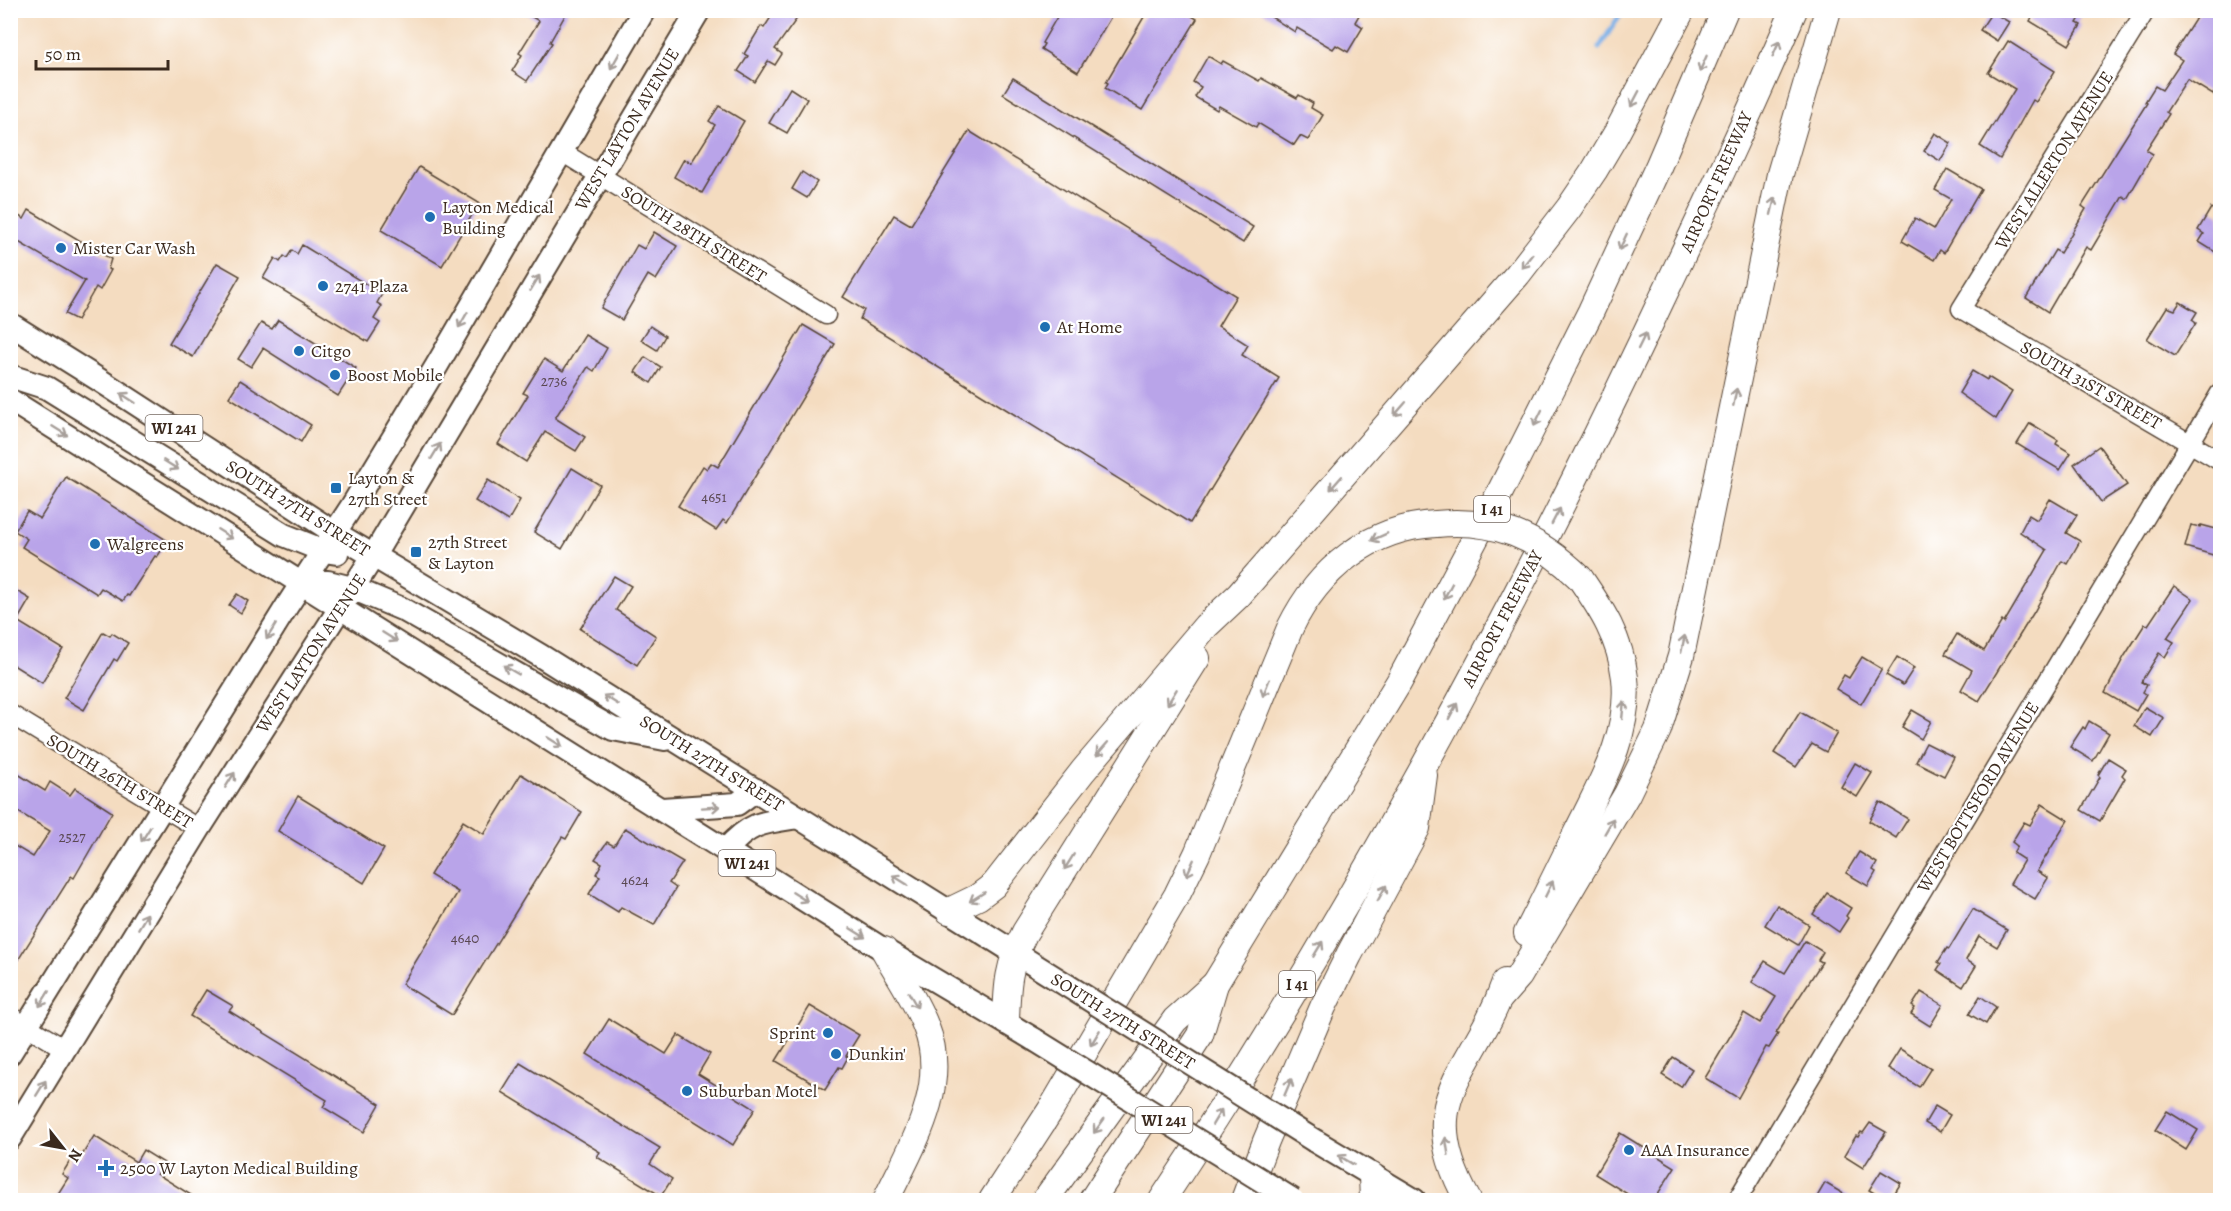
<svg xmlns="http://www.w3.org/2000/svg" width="2231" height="1211" font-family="Alegreya,serif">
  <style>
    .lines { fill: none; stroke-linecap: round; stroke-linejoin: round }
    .stream { stroke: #79afe7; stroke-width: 5 }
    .building { fill: #b9a4e9 }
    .minor-casing { stroke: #574536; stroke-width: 21 }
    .major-casing { stroke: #574536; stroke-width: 26 }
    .highway-casing { stroke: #574536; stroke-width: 28 }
    .minor { stroke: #fff; stroke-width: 18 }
    .major { stroke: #fff; stroke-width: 22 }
    .highway { stroke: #fff; stroke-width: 26 }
    .major-bridge-casing { stroke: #574536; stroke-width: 26; stroke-linecap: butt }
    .highway-bridge-casing { stroke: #574536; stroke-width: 28; stroke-linecap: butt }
    .major-bridge { stroke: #fff; stroke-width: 22 }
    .highway-bridge { stroke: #fff; stroke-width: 26 }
    .oneway { stroke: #a79f9a }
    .poi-dot { fill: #1f6fb2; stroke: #fff; stroke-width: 2 }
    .labels { text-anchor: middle; stroke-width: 4.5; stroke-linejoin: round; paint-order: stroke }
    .number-label { font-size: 15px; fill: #5a4851 }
    .shield { fill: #fff; stroke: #766a62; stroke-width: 1.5 }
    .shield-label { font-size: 16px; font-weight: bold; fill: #3b2a1e }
    .street-label { font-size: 18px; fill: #3b2a1e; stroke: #fff }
    .poi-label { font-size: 18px; fill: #3b2a1e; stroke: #fff; text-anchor: start }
  </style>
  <rect width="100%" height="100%" fill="#fff"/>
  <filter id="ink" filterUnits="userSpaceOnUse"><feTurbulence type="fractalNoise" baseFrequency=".0167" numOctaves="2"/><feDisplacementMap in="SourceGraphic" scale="12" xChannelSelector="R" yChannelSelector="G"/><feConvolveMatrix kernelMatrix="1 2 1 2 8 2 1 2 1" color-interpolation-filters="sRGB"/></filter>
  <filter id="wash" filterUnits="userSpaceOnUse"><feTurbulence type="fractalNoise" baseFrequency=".008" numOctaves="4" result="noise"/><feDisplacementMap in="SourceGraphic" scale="24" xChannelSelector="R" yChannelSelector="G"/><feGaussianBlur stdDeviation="1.35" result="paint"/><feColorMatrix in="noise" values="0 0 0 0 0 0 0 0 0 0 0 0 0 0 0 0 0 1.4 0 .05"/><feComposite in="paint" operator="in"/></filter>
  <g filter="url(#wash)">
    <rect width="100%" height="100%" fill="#f4dcc0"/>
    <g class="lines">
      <!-- stream -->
      <path class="stream" d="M1599 48 1623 10"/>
    </g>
    <g id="blocks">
      <!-- building -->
      <g class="building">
        <path d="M520 10H568L550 42 552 43 527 81 512 71 522 55 519 53 539 21Z"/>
        <path d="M766 10H803L775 49 782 54 775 65 768 61 755 82 738 71 748 56 744 54 761 26 764 28 773 14Z"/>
        <path d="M1061 10H1115L1078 72 1041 49 1044 44 1042 43Z"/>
        <path d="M1148 10H1182L1197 19 1142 110 1105 88 1108 83 1106 82Z"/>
        <path d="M1260 10H1362L1355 22 1363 27 1348 52 1336 45 1333 49 1297 28 1295 32Z"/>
        <path d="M2036 10H2085L2077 23 2081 25 2069 45 2030 21Z"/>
        <path d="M2201 10H2220V84L2213 95 2187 79 2166 112 2169 114 2146 150 2153 154 2127 199 2123 196 2091 250 2086 247 2048 312 2026 298 2055 250 2060 253 2086 209 2082 206 2147 103 2145 102 2155 86 2162 90 2182 60 2173 54Z"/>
        <path d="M1992 12 2009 22 1997 41 1980 30Z"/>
        <path d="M2008 41 2055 71 2036 102 2033 100 2000 159 1980 146 2015 89 1988 73Z"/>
        <path d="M1208 56 1221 64 1223 61 1259 81 1261 78 1297 98 1299 95 1313 103 1311 108 1323 115 1308 140 1300 136 1294 145 1258 123 1256 127 1219 106 1217 110 1195 97 1201 87 1193 82Z"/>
        <path d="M1013 78 1253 227 1243 243 1003 94Z"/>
        <path d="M790 88 807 99 787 133 769 123Z"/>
        <path d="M719 106 744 121 702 193 674 177 684 159 691 163 715 125 709 121Z"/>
        <path d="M969 131 1236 296 1218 326 1248 345 1242 355 1279 378 1190 523 860 319 864 310 843 297 894 215 911 225Z"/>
        <path d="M1935 133 1951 143 1940 161 1924 151Z"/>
        <path d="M419 167 479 203 442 266 381 230Z"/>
        <path d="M1947 169 1981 189 1944 253 1940 250 1934 260 1902 241 1915 218 1934 229 1951 199 1935 190Z"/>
        <path d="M802 172 817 182 807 198 792 189Z"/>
        <path d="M2211 208 2220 214V255L2199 242 2204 234 2198 230Z"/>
        <path d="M29 210 111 259 108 269 111 270 100 290 96 287 77 320 65 314 85 281 10 237V232L19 216 24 219Z"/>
        <path d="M654 232 677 246 656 280 648 275 622 320 601 308 637 245 644 249Z"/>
        <path d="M302 245 382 294 377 303 382 306 374 319 380 323 368 342 263 278 275 258 280 262 284 256 287 258 292 250 297 254Z"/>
        <path d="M217 263 240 276 193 357 169 343Z"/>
        <path d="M2180 302 2197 312 2192 320 2196 323 2175 356 2147 339 2167 307 2175 310Z"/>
        <path d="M278 320 356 368 338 396 263 348 251 367 238 359 261 323 272 329Z"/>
        <path d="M803 325 835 344 727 523 723 520 716 530 678 506 703 466 707 469 711 463 718 467Z"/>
        <path d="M650 326 665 336 657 350 641 340Z"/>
        <path d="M585 335 607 348 594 371 588 367 555 418 585 437 576 451 545 432 526 462 498 444 528 395 523 393 544 359 563 371Z"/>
        <path d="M645 357 661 367 651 383 635 372Z"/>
        <path d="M1972 371 1987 380 1988 377 2012 392 1996 419 1959 393Z"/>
        <path d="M240 380 311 425 301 442 229 397Z"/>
        <path d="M2030 423 2058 440 2056 444 2071 453 2060 470 2017 444Z"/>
        <path d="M2099 446 2127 485 2101 502 2074 464Z"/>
        <path d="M572 468 600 485 562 549 534 532Z"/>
        <path d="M66 477 168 541 157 557 155 556 129 596 127 595 123 601 101 588 97 594 22 547 27 539 15 531 27 511 40 519Z"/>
        <path d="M488 480 520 500 508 521 475 501Z"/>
        <path d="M2050 499 2077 515 2066 533 2080 541 2067 564 2062 561 2034 612 1979 701 1961 690 1972 670 1945 654 1957 634 1984 651 2002 621 2004 623 2047 550 2020 532 2029 515 2037 520Z"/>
        <path d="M2191 525 2200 527 2201 525 2220 530V557L2185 547Z"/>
        <path d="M614 576 631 586 616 610 656 636 637 665 580 629Z"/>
        <path d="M2174 586 2193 599 2167 638 2174 642 2165 657 2159 653 2141 682 2147 685 2143 692 2146 694 2136 711 2105 693 2124 657 2145 624 2148 625Z"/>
        <path d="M10 587 30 599 17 621 63 649 42 683 10 663Z"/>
        <path d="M237 594 248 601 241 613 229 605Z"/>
        <path d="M103 632 110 636 112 633 128 643 117 661 114 659 84 710 64 698Z"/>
        <path d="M1862 657 1882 669 1861 704 1836 689 1844 675 1849 678Z"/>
        <path d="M1897 657 1914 668 1903 685 1886 675Z"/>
        <path d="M2145 707 2164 718 2152 737 2134 726Z"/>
        <path d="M1912 710 1931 721 1921 739 1902 727Z"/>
        <path d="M1800 712 1837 733 1826 752 1812 744 1796 767 1774 753Z"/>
        <path d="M2089 721 2109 733 2093 761 2070 747 2083 727 2085 729Z"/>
        <path d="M1926 743 1954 757 1944 776 1916 762Z"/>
        <path d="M2108 758 2126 769 2122 775 2125 778 2100 821 2081 810 2100 777 2098 775Z"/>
        <path d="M1855 763 1872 773 1857 797 1841 787Z"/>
        <path d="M10 769 45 791 50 782 70 795 75 788 112 812 74 878 71 876 10 973V843L33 857 50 831 10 807Z"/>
        <path d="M521 774 582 812 566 839 562 837 452 1015 402 984 458 892 430 875 463 821 484 834Z"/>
        <path d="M298 796 384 849 364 883 278 831Z"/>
        <path d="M1880 802 1908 819 1896 838 1869 821Z"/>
        <path d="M2042 804 2068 820 2037 871 2048 878 2035 899 2010 884 2024 860 2013 853 2017 846 2012 842 2024 822 2030 825Z"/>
        <path d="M625 828 683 862 669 883 676 888 654 925 621 907 618 912 589 894 600 876 596 874 602 863 595 859 607 842 614 846Z"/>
        <path d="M1859 852 1877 863 1873 870 1876 872 1868 886 1846 873Z"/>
        <path d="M1827 893 1851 908 1846 916 1848 918 1839 932 1813 914Z"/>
        <path d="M1777 905 1809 925 1798 945 1765 925Z"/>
        <path d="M1973 909 2007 930 1997 947 1979 936 1966 960 1976 966 1963 987 1937 970 1941 964 1938 962 1947 948 1949 949Z"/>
        <path d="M1805 941 1823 952 1818 960 1822 962 1776 1033 1778 1034 1769 1048 1766 1047 1738 1098 1705 1078 1744 1013 1760 1023 1776 997 1752 982 1765 961 1785 973Z"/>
        <path d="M206 990 233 1006 229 1011 380 1104 364 1132 323 1107 327 1100 190 1016Z"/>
        <path d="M1921 992 1943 1005 1930 1026 1911 1014 1915 1008 1912 1006Z"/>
        <path d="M1980 996 1996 1007 1986 1024 1969 1014Z"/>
        <path d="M810 1006 859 1035 846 1056 848 1057 842 1068 839 1067 825 1090 776 1061Z"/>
        <path d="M609 1019 666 1054 678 1035 710 1054 698 1074 755 1109 733 1145 587 1054Z"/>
        <path d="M1900 1049 1931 1068 1919 1087 1888 1068Z"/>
        <path d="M1673 1057 1692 1069 1681 1087 1662 1075Z"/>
        <path d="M520 1063 660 1148 650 1164 672 1179 661 1196 597 1157 600 1152 502 1092Z"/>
        <path d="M1935 1106 1950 1115 1940 1132 1925 1123Z"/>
        <path d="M2167 1111 2198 1130 2186 1150 2155 1130Z"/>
        <path d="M1870 1123 1886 1132 1863 1168 1844 1156 1856 1136 1858 1137 1861 1132 1863 1133Z"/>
        <path d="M1620 1133 1675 1167 1654 1200H1637L1595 1174Z"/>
        <path d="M94 1136 136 1162 143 1150 164 1163 157 1174 199 1200H54L68 1178 62 1174 75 1153 81 1157Z"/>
        <path d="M1881 1171 1901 1183 1890 1200H1886L1869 1190Z"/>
        <path d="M1825 1183 1854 1200H1815Z"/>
      </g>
    </g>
  </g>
  <g filter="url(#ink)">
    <use href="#blocks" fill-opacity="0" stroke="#574536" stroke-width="1.5"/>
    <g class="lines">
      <defs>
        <g id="minor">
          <path d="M2146 10 1961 309 2220 461"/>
          <path d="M562 152 826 315"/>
          <path d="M10 714 199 829"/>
          <path d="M10 1016 65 1049"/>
          <path d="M1737 1200 2220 393"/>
        </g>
        <g id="major">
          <path d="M10 324 101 381 335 533 541 656 1068 986"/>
          <path d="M10 376 47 388 284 535 324 551 337 553"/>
          <path d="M10 400 884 950 1035 1040"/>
          <path d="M304 582H328L352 588 402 609 613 729 665 739"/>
          <path d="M662 809 737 804 756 790"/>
          <path d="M726 850C750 822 764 822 798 817"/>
          <path d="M10 1053 287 606 352 506 436 367 644 10"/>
          <path d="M10 1138 199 829 374 555 699 10"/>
          <path d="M1315 1141 1414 1200"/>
        </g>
        <g id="highway">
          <path d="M949 911 978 897 994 885 1083 771 1206 626 1239 595 1518 274 1569 208 1594 171 1616 134 1682 10"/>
          <path d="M1527 933C1544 900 1560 867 1576 834 1600 785 1631 734 1625 678 1620 638 1602 610 1580 578"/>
          <path d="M884 950C898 975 916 1000 926 1027 950 1087 911 1147 886 1200"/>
          <path d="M1499 999 1519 976 1627 794 1658 730 1681 656 1780 174 1828 10"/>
          <path d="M1006 1021C1007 985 1008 965 1025 932L1197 658"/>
          <path d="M1372 1176 1373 1200"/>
          <path d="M992 1200 1050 1111 1177 895 1197 854 1290 628C1318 570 1370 527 1436 524"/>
          <path d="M1045 1200 1175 1020 1215 984"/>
          <path d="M1092 1200 1200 1035 1215 984 1399 682 1499 494 1591 311 1658 167 1725 10"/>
          <path d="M1162 1200C1343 928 1500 638 1641 343 1693 233 1746 123 1794 10"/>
          <path d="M1244 1200 1266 1141 1323 1007 1349 955 1417 828 1424 775"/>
          <path d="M1468 1200C1410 1097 1475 1071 1505 982"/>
        </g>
      </defs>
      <!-- minor casing -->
      <use href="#minor" class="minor-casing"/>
      <!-- major casing -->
      <use href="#major" class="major-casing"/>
      <!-- highway casing -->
      <use href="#highway" class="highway-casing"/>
      <!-- minor -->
      <use href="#minor" class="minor"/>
      <!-- major -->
      <use href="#major" class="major"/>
      <!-- highway -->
      <use href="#highway" class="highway"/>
      <defs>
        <g id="major-bridge">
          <path d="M1068 986 1315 1141"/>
          <path d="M1035 1040 1293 1200"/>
        </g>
        <path id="highway-bridge" d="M1436 524C1495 518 1538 537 1580 578"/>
      </defs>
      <!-- major-bridge casing -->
      <use href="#major-bridge" class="major-bridge-casing"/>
      <!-- highway-bridge casing -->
      <use href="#highway-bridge" class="highway-bridge-casing"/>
      <!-- major-bridge -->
      <use href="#major-bridge" class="major-bridge"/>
      <!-- highway-bridge -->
      <use href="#highway-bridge" class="highway-bridge"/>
    </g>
    <!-- one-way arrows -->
    <defs><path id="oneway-shaft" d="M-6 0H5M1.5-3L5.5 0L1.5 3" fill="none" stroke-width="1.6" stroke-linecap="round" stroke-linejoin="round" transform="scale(1.5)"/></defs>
    <g class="oneway">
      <use href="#oneway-shaft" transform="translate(1776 49) rotate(-66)"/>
      <use href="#oneway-shaft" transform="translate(615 61) rotate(120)"/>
      <use href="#oneway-shaft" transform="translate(1703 64) rotate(114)"/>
      <use href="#oneway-shaft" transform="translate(1635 99) rotate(118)"/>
      <use href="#oneway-shaft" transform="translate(1773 206) rotate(-77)"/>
      <use href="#oneway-shaft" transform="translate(1623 242) rotate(115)"/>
      <use href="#oneway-shaft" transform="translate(1527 261) rotate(128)"/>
      <use href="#oneway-shaft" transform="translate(535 283) rotate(-59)"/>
      <use href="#oneway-shaft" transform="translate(463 320) rotate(120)"/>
      <use href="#oneway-shaft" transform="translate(1642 341) rotate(-64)"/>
      <use href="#oneway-shaft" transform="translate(1735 397) rotate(-79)"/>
      <use href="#oneway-shaft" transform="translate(128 398) rotate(-147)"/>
      <use href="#oneway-shaft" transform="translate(1400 409) rotate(131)"/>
      <use href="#oneway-shaft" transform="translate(1538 418) rotate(116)"/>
      <use href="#oneway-shaft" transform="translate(60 431) rotate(32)"/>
      <use href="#oneway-shaft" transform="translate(436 451) rotate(-59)"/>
      <use href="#oneway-shaft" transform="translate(171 465) rotate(32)"/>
      <use href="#oneway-shaft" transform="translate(1336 483) rotate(131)"/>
      <use href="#oneway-shaft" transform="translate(1556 516) rotate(-62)"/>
      <use href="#oneway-shaft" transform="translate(225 534) rotate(32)"/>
      <use href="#oneway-shaft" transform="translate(1379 537) rotate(156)"/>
      <use href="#oneway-shaft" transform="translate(1448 591) rotate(118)"/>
      <use href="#oneway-shaft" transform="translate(271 632) rotate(122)"/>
      <use href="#oneway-shaft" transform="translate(390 637) rotate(32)"/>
      <use href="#oneway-shaft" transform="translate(1683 644) rotate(-78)"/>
      <use href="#oneway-shaft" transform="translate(511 670) rotate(-150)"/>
      <use href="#oneway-shaft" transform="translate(1266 688) rotate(112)"/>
      <use href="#oneway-shaft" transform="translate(1172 697) rotate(121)"/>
      <use href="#oneway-shaft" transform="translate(611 700) rotate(-148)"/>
      <use href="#oneway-shaft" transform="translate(1623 710) rotate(-84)"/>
      <use href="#oneway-shaft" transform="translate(1453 711) rotate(-62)"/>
      <use href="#oneway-shaft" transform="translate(555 742) rotate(32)"/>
      <use href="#oneway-shaft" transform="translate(1102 749) rotate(131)"/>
      <use href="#oneway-shaft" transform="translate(230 780) rotate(-58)"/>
      <use href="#oneway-shaft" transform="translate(711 807) rotate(-4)"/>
      <use href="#oneway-shaft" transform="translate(1609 826) rotate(-60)"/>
      <use href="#oneway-shaft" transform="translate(146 834) rotate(122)"/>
      <use href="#oneway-shaft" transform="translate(1069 862) rotate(122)"/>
      <use href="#oneway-shaft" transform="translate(1190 868) rotate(115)"/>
      <use href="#oneway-shaft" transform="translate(900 880) rotate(-148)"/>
      <use href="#oneway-shaft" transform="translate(1549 889) rotate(-64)"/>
      <use href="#oneway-shaft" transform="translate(1382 893) rotate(-61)"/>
      <use href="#oneway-shaft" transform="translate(800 897) rotate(32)"/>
      <use href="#oneway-shaft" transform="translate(977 897) rotate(148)"/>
      <use href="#oneway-shaft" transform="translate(143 921) rotate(-59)"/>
      <use href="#oneway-shaft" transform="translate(858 933) rotate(32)"/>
      <use href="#oneway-shaft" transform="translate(1318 949) rotate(-59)"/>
      <use href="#oneway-shaft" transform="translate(44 999) rotate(122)"/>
      <use href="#oneway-shaft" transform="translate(913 1000) rotate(60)"/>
      <use href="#oneway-shaft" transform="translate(1095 1038) rotate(121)"/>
      <use href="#oneway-shaft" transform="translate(1288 1087) rotate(-67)"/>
      <use href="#oneway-shaft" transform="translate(41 1088) rotate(-58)"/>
      <use href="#oneway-shaft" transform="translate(1217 1117) rotate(-59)"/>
      <use href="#oneway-shaft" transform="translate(1099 1126) rotate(126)"/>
      <use href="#oneway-shaft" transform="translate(1447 1146) rotate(-99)"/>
      <use href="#oneway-shaft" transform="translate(1346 1160) rotate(-149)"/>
    </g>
  </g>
  <!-- markers -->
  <g class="poi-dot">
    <circle cx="430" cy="217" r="6"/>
    <circle cx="61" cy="248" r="6"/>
    <circle cx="323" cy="286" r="6"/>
    <circle cx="1045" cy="327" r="6"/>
    <circle cx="299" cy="351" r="6"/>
    <circle cx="335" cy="375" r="6"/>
    <rect x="330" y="482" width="12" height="12" rx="3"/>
    <circle cx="95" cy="544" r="6"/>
    <rect x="410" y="546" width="12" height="12" rx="3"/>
    <circle cx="828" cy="1033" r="6"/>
    <circle cx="836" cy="1054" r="6"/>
    <circle cx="687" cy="1091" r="6"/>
    <circle cx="1629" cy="1150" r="6"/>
    <path d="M103 1159h6v6h6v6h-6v6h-6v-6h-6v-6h6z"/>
  </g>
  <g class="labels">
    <!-- number labels -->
    <g class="number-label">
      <text x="554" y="386">2736</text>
      <text x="714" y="502">4651</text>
      <text x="72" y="842">2527</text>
      <text x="635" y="885">4624</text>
      <text x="465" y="943">4640</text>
    </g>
    <!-- shield labels -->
    <g class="shield">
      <rect x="145.5" y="415" width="57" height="26" rx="4.5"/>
      <rect x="1474" y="496" width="36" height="26" rx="4.5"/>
      <rect x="718.5" y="850" width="57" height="26" rx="4.5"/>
      <rect x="1279" y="971" width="36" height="26" rx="4.5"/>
      <rect x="1135.5" y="1107" width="57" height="26" rx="4.5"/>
    </g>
    <g class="shield-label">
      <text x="174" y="434">WI 241</text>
      <text x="1492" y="515">I 41</text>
      <text x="747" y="869">WI 241</text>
      <text x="1297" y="990">I 41</text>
      <text x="1164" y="1126">WI 241</text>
    </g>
    <!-- street labels -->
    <g class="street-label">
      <text transform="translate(627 129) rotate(-59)" y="6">WEST LAYTON AVENUE</text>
      <text transform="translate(2054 160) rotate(-58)" y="6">WEST ALLERTON AVENUE</text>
      <text transform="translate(1716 182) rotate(-66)" y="6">AIRPORT FREEWAY</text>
      <text transform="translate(694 234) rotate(32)" y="6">SOUTH 28TH STREET</text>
      <text transform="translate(2091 385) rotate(30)" y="6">SOUTH 31ST STREET</text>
      <text transform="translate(298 508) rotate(32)" y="6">SOUTH 27TH STREET</text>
      <text transform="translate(1502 619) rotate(-62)" y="6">AIRPORT FREEWAY</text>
      <text transform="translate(311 653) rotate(-57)" y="6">WEST LAYTON AVENUE</text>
      <text transform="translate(712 763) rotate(32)" y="6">SOUTH 27TH STREET</text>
      <text transform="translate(120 781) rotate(31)" y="6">SOUTH 26TH STREET</text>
      <text transform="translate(1978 797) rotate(-59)" y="6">WEST BOTTSFORD AVENUE</text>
      <text transform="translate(1123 1021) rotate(32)" y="6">SOUTH 27TH STREET</text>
    </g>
    <!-- poi labels -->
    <g class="poi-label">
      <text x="442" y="213">Layton Medical<tspan x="442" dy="21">Building</tspan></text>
      <text x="73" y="254">Mister Car Wash</text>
      <text x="335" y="292">2741 Plaza</text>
      <text x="1057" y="333">At Home</text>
      <text x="311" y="357">Citgo</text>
      <text x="347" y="381">Boost Mobile</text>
      <text x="348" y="484">Layton &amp;<tspan x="348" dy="21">27th Street</tspan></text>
      <text x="428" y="548">27th Street<tspan x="428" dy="21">&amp; Layton</tspan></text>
      <text x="107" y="550">Walgreens</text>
      <text x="816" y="1039" text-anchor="end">Sprint</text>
      <text x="848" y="1060">Dunkin'</text>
      <text x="699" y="1097">Suburban Motel</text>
      <text x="1641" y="1156">AAA Insurance</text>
      <text x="120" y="1174">2500 W Layton Medical Building</text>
    </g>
  </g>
  <!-- margin -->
  <rect width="2231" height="1211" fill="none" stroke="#fff" stroke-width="36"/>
  <!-- north arrow -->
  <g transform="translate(63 1148) rotate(121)" stroke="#ffffff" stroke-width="4.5" paint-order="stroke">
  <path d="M0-4.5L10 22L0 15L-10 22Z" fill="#3b2a1e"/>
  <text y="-9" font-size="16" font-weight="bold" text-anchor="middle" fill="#3b2a1e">N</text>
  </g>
  <!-- scale -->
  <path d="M36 60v9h132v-9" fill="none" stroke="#3b2a1e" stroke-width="3"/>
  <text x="45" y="60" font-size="18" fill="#3b2a1e" stroke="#ffffff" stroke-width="4.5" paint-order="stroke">50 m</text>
</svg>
